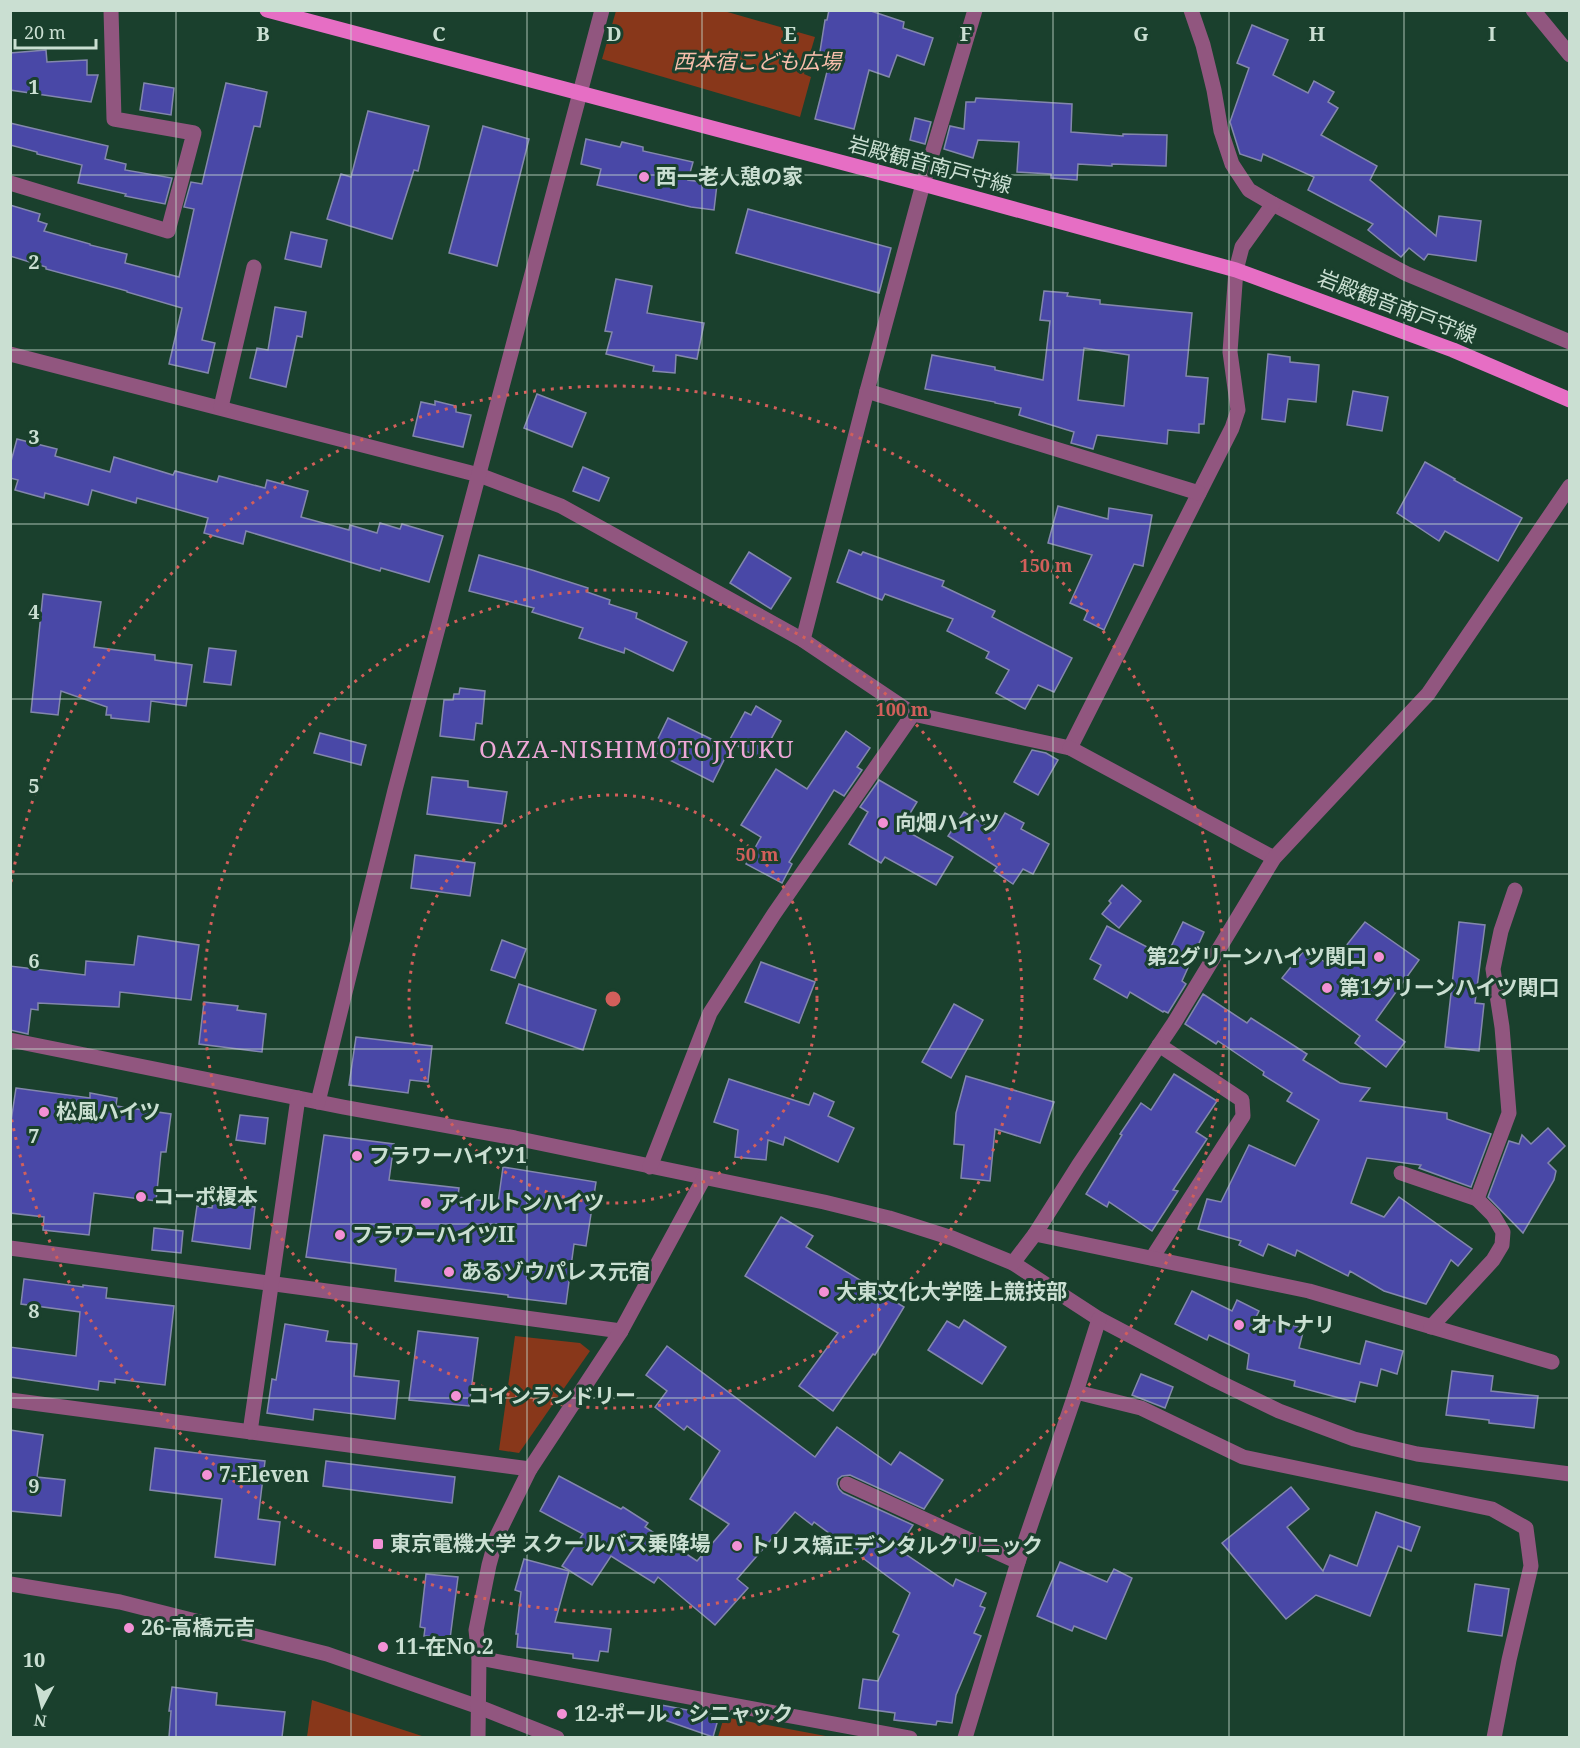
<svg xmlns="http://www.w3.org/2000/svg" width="1580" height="1748" font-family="'Noto Serif','Noto Sans JP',serif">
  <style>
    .green { fill: #88371a }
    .building { fill: #4948a7; stroke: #8387ad; stroke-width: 1.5; fill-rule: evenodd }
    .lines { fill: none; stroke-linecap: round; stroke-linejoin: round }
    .minor { stroke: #91567f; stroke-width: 15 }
    .major { stroke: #e66ec4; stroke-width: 15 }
    .grid { fill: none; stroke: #cadfd2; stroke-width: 1.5; stroke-opacity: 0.55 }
    .ring { fill: none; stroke: #d25f5b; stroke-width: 3; stroke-dasharray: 3 6 }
    .poi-dot { fill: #f391d5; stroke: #1a402d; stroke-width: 2 }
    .labels { text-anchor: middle; stroke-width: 6; stroke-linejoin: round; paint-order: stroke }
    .park-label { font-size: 21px; font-style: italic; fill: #f9bfac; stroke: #1a402d }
    .street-label { font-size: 21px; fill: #cadfd2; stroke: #1a402d }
    .poi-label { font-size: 21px; font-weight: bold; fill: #cadfd2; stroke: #1a402d; text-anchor: start }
    .quarter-label { font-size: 24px; letter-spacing: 1.5px; fill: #eda8d7; stroke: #1a402d }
    .grid-label { font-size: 20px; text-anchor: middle; font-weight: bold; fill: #cadfd2; stroke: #1a402d; stroke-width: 6; stroke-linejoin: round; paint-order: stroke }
    .centre { fill: #d25f5b; stroke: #1a402d; stroke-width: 3 }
    .ring-label { font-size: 18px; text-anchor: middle; font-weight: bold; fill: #d25f5b; stroke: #1a402d; stroke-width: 6; stroke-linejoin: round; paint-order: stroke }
  </style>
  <rect width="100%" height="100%" fill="#1a402d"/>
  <!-- green -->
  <g class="green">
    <path d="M616 11H724L815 37 804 74 811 77 800 117 602 59Z"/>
    <path d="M515 1336 580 1343 590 1351 519 1453 499 1450Z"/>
    <path d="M312 1700 425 1737H307Z"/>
    <path d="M724 1717 831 1737H718Z"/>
  </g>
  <!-- building -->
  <g class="building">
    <path d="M829 10H868L904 22 903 28 933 38 924 65 897 55 889 77 869 70 854 129 815 119 830 60 819 58 825 20H827Z"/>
    <path d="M1252 25 1288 40 1273 75 1308 93 1314 81 1334 92 1328 102 1338 108 1321 135 1377 166 1370 180 1436 236 1439 216 1481 221 1476 261 1428 254 1424 260 1409 248 1401 257 1368 230 1373 224 1308 190 1314 177 1263 154 1261 161 1240 154 1230 122 1249 68 1237 63Z"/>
    <path d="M46 50 47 62 87 60V75H98L91 102 10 90V53Z"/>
    <path d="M144 83 174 88 171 115 140 110Z"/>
    <path d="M226 83 267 92 260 127 254 126 202 340 215 343 208 373 169 364 182 308 127 292V291L46 269V267L10 256V205L40 214 38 221 47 224 44 231 90 244V245L127 254 125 263 179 277 194 209 184 207 191 182 202 184Z"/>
    <path d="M976 98 1072 104 1071 132 1123 136V134L1167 135 1166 166 1112 164V166L1078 164 1077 180 1051 178V174L1017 172 1019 142 978 140 973 158 944 149 950 126 964 129 966 102H975Z"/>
    <path d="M368 111 429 126 418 171 414 170 392 239 327 219 341 174 351 177Z"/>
    <path d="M915 118 931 122 925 144 910 140Z"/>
    <path d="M10 123 108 146 105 159 126 164 125 170 172 178 165 204 125 196 126 194 78 183 82 165 37 154V152L10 145Z"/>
    <path d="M483 126 529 139 497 266 449 253Z"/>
    <path d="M586 139 620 147 622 142 643 147V151L693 162 688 180 717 184 714 210 691 207 597 185 601 169 581 164Z"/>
    <path d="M748 209 891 248 879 293 736 253Z"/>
    <path d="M291 232 327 240 321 267 285 259Z"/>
    <path d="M616 279 652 286 647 313 704 323 697 359 676 355 675 373 653 371 654 366 606 354 612 332 605 331Z"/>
    <path d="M1044 291 1068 293 1067 296 1100 300V304L1192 313 1186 376 1208 378 1204 424H1199V433L1168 430 1167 444 1097 435 1093 449 1071 443 1074 432 1019 415 1021 408 995 403V402L925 389 932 355 995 367V370L1043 380 1050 321 1040 320ZM1084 348 1129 355 1124 406 1078 400Z"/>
    <path d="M275 307 306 312 302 337 297 336 286 387 250 378 257 348 268 350Z"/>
    <path d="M1268 354 1290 357V362L1319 365 1316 402 1288 399 1285 422 1262 419Z"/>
    <path d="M1353 391 1388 397 1382 431 1347 425Z"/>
    <path d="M537 394 586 413 572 447 524 428Z"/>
    <path d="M435 401 456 406V412L471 415 463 447 413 436 421 402 435 405Z"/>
    <path d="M17 439 57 449 55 456 110 472 114 457 173 475 175 471 217 482 219 476 265 488 267 480 308 491 301 517 349 530 350 525 377 533 380 523 400 529 402 524 443 536 429 582 381 568 380 571 246 531 243 544 204 533 208 518 137 498 136 503 92 490 88 505 45 493 44 498 15 490 18 480 10 478V465Z"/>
    <path d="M1425 462 1455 479 1454 480 1522 518 1498 561 1445 531 1439 541 1397 513Z"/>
    <path d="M583 467 609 478 599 501 573 491Z"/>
    <path d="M1058 506 1108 519 1109 508 1152 515 1143 566 1134 564 1104 630 1084 620 1088 611 1070 603 1092 555 1048 543Z"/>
    <path d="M849 550 861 555 863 552 944 581 942 586 995 611 992 617 1072 658 1054 692 1038 685 1025 709 996 693 1009 670 986 658 989 652 947 631 953 619 885 594 882 600 837 582Z"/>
    <path d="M749 552 791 578 771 609 730 583Z"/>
    <path d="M479 555 532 570 588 588 587 592 610 600 609 604 637 613 636 618 687 642 673 671 625 648 624 653 579 638 583 628 532 612 534 608 469 591Z"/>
    <path d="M43 594 101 602 94 647 155 655V660L192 665 186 706 151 701 149 722 111 718V715H106L107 707 61 691 58 715 31 712Z"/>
    <path d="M209 648 236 651 231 685 204 682Z"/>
    <path d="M460 688 485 691 482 724 476 723 474 740 440 736 444 700H453L454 694H459Z"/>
    <path d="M756 706 781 721 760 759 729 741 745 712 751 715Z"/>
    <path d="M668 718 730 748 713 782 652 751Z"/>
    <path d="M846 731 870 748 857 767 862 770 844 796 834 790 789 862 792 864 782 883 746 864 761 837 741 825 776 769 807 789Z"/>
    <path d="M320 733 366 745 361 765 314 753Z"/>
    <path d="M1032 750 1046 753 1058 760 1038 795 1014 782Z"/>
    <path d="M432 777 468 781V787L507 792 502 824 427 814Z"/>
    <path d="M879 780 917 802 901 828 953 857 936 885 885 857 881 863 849 844 868 812 860 807Z"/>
    <path d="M964 812 994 831 1005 813 1024 823 1021 829 1049 844 1033 874 1023 869 1013 884 994 871 997 867 948 836Z"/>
    <path d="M415 855 475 863 470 896 411 888Z"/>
    <path d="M1122 885 1141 901 1119 928 1102 914 1111 903 1109 901Z"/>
    <path d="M1183 922 1204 932 1182 981 1186 984 1168 1013 1164 1011 1163 1012 1130 992 1127 998 1094 979 1101 965 1090 959 1107 926 1166 957Z"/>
    <path d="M1365 922 1419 960 1376 1020 1405 1042 1386 1067 1355 1043 1360 1036 1282 978 1306 948 1330 966Z"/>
    <path d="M1459 922 1485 925 1475 1003 1484 1004 1479 1051 1445 1047Z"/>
    <path d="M138 936 199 945 191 1000 120 992 119 1007 38 1003V1010L31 1009 28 1034 10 1030V966L85 975 86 961 134 965Z"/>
    <path d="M502 940 526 949 515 978 491 970Z"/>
    <path d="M761 962 815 982 799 1023 745 1002Z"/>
    <path d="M519 984 596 1010 583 1050 506 1023Z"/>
    <path d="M1203 994 1247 1023 1251 1018 1307 1054 1303 1060 1340 1083 1370 1088 1360 1101 1447 1113V1119L1491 1134 1471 1187 1419 1168 1421 1165 1367 1158 1351 1203 1384 1217 1399 1197 1472 1249 1458 1266 1451 1260 1426 1304 1384 1291 1350 1271 1348 1276 1297 1250 1295 1256 1268 1244 1263 1256 1239 1245 1241 1241 1198 1229 1207 1199 1221 1202 1249 1145 1295 1166 1319 1120 1287 1101 1292 1093 1263 1075 1264 1072 1218 1041 1216 1044 1185 1024Z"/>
    <path d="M204 1002 238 1006 237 1010 266 1014 262 1052 199 1044Z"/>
    <path d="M954 1004 983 1020 951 1078 922 1062Z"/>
    <path d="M356 1037 432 1046 428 1082 410 1080 408 1093 349 1085Z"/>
    <path d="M1174 1074 1217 1101 1196 1132 1207 1139 1173 1190 1178 1191 1152 1231 1109 1202 1107 1207 1086 1194 1122 1135 1120 1134 1141 1103 1151 1110Z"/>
    <path d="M966 1076 1054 1102 1040 1143 995 1129 990 1181 961 1178 964 1145 954 1144 956 1113Z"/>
    <path d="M729 1079 809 1105 814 1093 834 1102 828 1116 854 1128 838 1162 785 1137 783 1145 768 1140 766 1160 735 1157 738 1130 714 1122Z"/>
    <path d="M16 1088 90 1098V1093L117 1098 116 1106 171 1114 166 1152H161L156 1201 94 1193 89 1235 43 1230 44 1217 10 1213V1128Z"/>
    <path d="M240 1115 268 1118 265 1144 236 1140Z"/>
    <path d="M1548 1128 1565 1146 1548 1163 1556 1171 1554 1180 1523 1233 1488 1197 1509 1141 1519 1144 1522 1135 1531 1144Z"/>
    <path d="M324 1135 394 1144 389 1180 459 1188 458 1197 498 1203 503 1167 596 1182 586 1246 574 1244 566 1304 508 1297V1295L395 1281 396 1269 306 1257Z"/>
    <path d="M213 1201 255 1207 250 1249 192 1241 197 1206 212 1208Z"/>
    <path d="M781 1217 813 1236 806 1247 904 1307 875 1355 873 1354 833 1411 799 1386 838 1333 745 1276Z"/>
    <path d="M154 1228 183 1231 181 1253 152 1250Z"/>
    <path d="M24 1279 83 1287V1285L107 1288 106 1298 174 1306 165 1385 115 1379V1383L99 1381 98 1390 10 1377V1347L76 1356 80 1312 21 1304Z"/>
    <path d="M1192 1291 1232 1311 1237 1300 1259 1311 1256 1317 1304 1328 1299 1348 1360 1364 1366 1341 1403 1351 1397 1374 1381 1369 1377 1386 1360 1382 1355 1402 1294 1386 1295 1381 1247 1369 1249 1354 1209 1335 1207 1340 1175 1324Z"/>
    <path d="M964 1320 1006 1347 982 1384 928 1350 947 1321 959 1328Z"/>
    <path d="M285 1324 328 1331 326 1341 357 1344 354 1376 399 1381 395 1419 314 1409 313 1420 267 1413 272 1379 276 1380Z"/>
    <path d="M418 1331 478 1338 469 1406 409 1400Z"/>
    <path d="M667 1346 815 1457 837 1427 891 1465 900 1452 943 1480 924 1509 850 1475 842 1476 838 1479 837 1484 839 1489 843 1493 913 1525 906 1536 910 1538 901 1551 953 1586 956 1579 986 1593 980 1606 985 1608 974 1633 981 1636 956 1695 952 1723 937 1721 936 1725 894 1720 895 1713 859 1708 863 1679 878 1681 899 1635 893 1632 910 1593 814 1522 812 1525 795 1512 737 1579 748 1588 715 1625 658 1577 654 1583 611 1556 592 1585 562 1566 583 1534 540 1511 559 1476 621 1509 623 1507 648 1523 645 1527 697 1561 729 1524 690 1499 720 1451 687 1426 684 1430 655 1407 667 1391 646 1375Z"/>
    <path d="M1452 1371 1493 1376 1491 1391 1538 1396 1534 1428 1489 1423V1420L1446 1415Z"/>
    <path d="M1141 1374 1173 1387 1165 1408 1132 1395Z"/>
    <path d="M10 1430 43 1435 37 1477 65 1480 61 1516 10 1511Z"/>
    <path d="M155 1448 265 1461 258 1519 280 1522 275 1565 215 1557 222 1499 150 1490Z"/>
    <path d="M326 1461 455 1477 452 1503 323 1486Z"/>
    <path d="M1291 1487 1309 1509 1287 1527 1323 1571 1330 1555 1357 1566 1376 1512 1420 1527 1411 1551 1398 1546 1370 1616 1316 1595 1286 1619 1222 1543Z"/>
    <path d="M524 1559 569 1571 555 1622 611 1629 608 1652 600 1651 598 1661 573 1658V1654L517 1647 518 1634H516L521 1592 515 1590Z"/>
    <path d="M1060 1562 1107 1582 1114 1569 1132 1578 1106 1639 1074 1626 1072 1631 1037 1616Z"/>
    <path d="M426 1574 458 1577 450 1639 424 1636 425 1628 420 1627Z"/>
    <path d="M1475 1584 1509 1589 1502 1636 1468 1631Z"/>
    <path d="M172 1687 217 1693 216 1705 285 1712 282 1737H169L171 1711H169Z"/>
    <path d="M656 1704 719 1716 713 1737 653 1716Z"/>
  </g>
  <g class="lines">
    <!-- minor -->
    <g class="minor">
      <path d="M1533 10 1570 55"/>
      <path d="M10 183 168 231 194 133 114 119 111 10"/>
      <path d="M1273 204 1407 274 1570 342"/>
      <path d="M10 354 479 475 561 506 803 640 913 714 1070 748 1232 428 1238 410 1230 352 1236 270 1242 247 1273 204 1249 190 1232 164 1221 131 1214 90 1203 45 1191 10"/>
      <path d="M867 391 1199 493"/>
      <path d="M221 407 254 267"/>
      <path d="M803 640 867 391 923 184 975 10"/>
      <path d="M1070 748 1274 858"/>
      <path d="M10 1040 343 1107 515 1138 824 1202 889 1218 952 1238 1013 1263 1099 1319 1215 1380 1279 1411 1354 1439 1417 1454 1570 1474"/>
      <path d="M318 1102 395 790 602 10"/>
      <path d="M650 1167 710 1013 774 914 913 714"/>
      <path d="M1401 1173 1477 1199"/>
      <path d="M1035 1234 1078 1166 1174 1023 1274 858 1428 694 1570 486"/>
      <path d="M10 1248 621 1331"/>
      <path d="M1152 1258 1243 1116 1242 1100 1159 1045"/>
      <path d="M1013 1263 1035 1234 1309 1291 1552 1362"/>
      <path d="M1431 1327 1493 1260 1502 1245 1503 1232 1493 1215 1477 1199 1509 1113 1502 1027 1493 969 1501 931 1515 890"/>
      <path d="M1076 1392 1141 1408 1243 1457 1492 1509 1526 1528 1531 1566 1509 1660 1494 1738"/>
      <path d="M10 1400 530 1469"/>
      <path d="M250 1432 298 1098"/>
      <path d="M847 1484 1018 1562"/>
      <path d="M10 1584 120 1602 327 1654 479 1707 557 1738"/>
      <path d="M479 1658 910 1738"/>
      <path d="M478 1738 479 1658 476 1630 489 1565 497 1536 530 1469 621 1331 704 1178"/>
      <path d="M965 1738 1018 1562 1076 1392 1099 1319"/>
    </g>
    <!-- major -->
    <path class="major" d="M267 10 923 184 1236 270 1453 350 1570 400"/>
  </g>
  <!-- grid -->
  <path class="grid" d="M176 10V1738M351 10V1738M527 10V1738M702 10V1738M878 10V1738M1053 10V1738M1229 10V1738M1404 10V1738M10 175H1570M10 350H1570M10 524H1570M10 699H1570M10 874H1570M10 1049H1570M10 1224H1570M10 1398H1570M10 1573H1570"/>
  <!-- distance rings -->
  <g class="ring">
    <circle cx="613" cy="999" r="204"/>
    <circle cx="613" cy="999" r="409"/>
    <path d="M11 882A613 613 0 1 1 11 1116"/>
  </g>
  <!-- markers -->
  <g class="poi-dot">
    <circle cx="644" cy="177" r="6"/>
    <circle cx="883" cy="823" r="6"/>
    <circle cx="1379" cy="957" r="6"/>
    <circle cx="1327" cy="988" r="6"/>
    <circle cx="44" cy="1112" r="6"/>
    <circle cx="357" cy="1156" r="6"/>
    <circle cx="141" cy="1197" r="6"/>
    <circle cx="426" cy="1203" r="6"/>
    <circle cx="340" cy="1235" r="6"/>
    <circle cx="449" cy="1272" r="6"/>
    <circle cx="824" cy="1292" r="6"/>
    <circle cx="1239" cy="1325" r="6"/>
    <circle cx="456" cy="1396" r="6"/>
    <circle cx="207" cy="1475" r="6"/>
    <rect x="372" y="1538" width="12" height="12" rx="3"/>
    <circle cx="737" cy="1546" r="6"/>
    <circle cx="129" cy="1628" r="6"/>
    <circle cx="383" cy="1647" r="6"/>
    <circle cx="562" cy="1714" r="6"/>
  </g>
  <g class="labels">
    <!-- park labels -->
    <g class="park-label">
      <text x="757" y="69">西本宿こども広場</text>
    </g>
    <!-- street labels -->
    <g class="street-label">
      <text transform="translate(930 165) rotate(15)" y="7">岩殿観音南戸守線</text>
      <text transform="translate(1397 307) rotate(21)" y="7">岩殿観音南戸守線</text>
    </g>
    <!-- poi labels -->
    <g class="poi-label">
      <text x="656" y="184">西一老人憩の家</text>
      <text x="895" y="830">向畑ハイツ</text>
      <text x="1367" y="964" text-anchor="end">第2グリーンハイツ関口</text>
      <text x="1339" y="995">第1グリーンハイツ関口</text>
      <text x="56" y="1119">松風ハイツ</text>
      <text x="369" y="1163">フラワーハイツ1</text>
      <text x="153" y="1204">コーポ榎本</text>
      <text x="438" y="1210">アイルトンハイツ</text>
      <text x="352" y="1242">フラワーハイツII</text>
      <text x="461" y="1279">あるゾウパレス元宿</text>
      <text x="836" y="1299">大東文化大学陸上競技部</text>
      <text x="1251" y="1332">オトナリ</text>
      <text x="468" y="1403">コインランドリー</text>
      <text x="219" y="1482">7-Eleven</text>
      <text x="390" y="1551">東京電機大学 スクールバス乗降場</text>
      <text x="749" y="1553">トリス矯正デンタルクリニック</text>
      <text x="141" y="1635">26-高橋元吉</text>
      <text x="395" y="1654">11-在No.2</text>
      <text x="574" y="1721">12-ポール・シニャック</text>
    </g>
    <!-- quarter labels -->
    <g class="quarter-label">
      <text x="637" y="758">OAZA-NISHIMOTOJYUKU</text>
    </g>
  </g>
  <g class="grid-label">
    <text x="263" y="41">B</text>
    <text x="439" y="41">C</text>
    <text x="614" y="41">D</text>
    <text x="790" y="41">E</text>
    <text x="966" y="41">F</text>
    <text x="1141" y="41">G</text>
    <text x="1317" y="41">H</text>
    <text x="1492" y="41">I</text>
    <text x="34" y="94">1</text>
    <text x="34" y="269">2</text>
    <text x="34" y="444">3</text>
    <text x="34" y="619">4</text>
    <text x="34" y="793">5</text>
    <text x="34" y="968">6</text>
    <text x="34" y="1143">7</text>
    <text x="34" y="1318">8</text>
    <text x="34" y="1493">9</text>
    <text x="34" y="1667">10</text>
  </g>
  <circle cx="613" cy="999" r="9" class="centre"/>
  <g class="ring-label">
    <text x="1046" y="572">150 m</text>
    <text x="902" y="716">100 m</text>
    <text x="757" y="861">50 m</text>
  </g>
  <!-- border -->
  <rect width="1580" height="1748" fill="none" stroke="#cadfd2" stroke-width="24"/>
  <!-- north arrow -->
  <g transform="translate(42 1706) rotate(187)" stroke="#1a402d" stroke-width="4.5" paint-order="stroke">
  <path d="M0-4.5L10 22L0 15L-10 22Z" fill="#cadfd2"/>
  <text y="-9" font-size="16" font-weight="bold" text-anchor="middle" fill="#cadfd2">N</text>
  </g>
  <!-- scale -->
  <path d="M15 39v9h81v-9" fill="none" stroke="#cadfd2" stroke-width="3"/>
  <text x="24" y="39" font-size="18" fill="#cadfd2" stroke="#1a402d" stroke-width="4.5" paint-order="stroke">20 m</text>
</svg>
